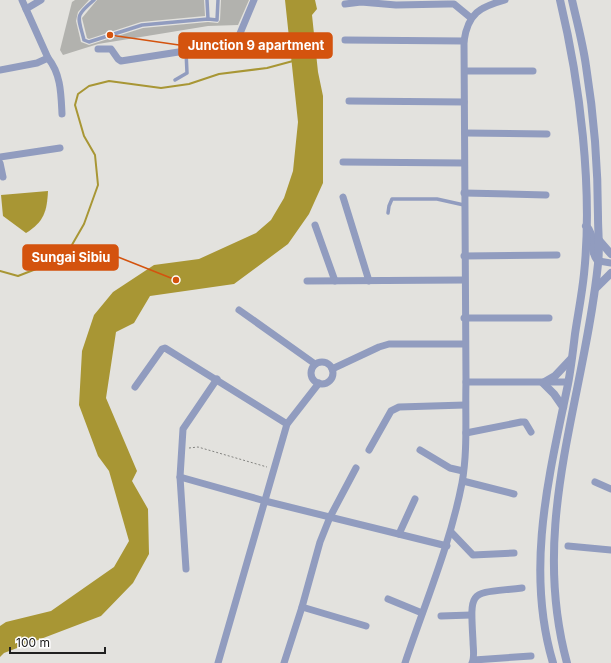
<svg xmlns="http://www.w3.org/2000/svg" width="611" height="663" font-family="Inter,sans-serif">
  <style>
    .water { fill: #a89634 }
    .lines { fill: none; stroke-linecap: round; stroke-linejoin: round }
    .stream { stroke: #a89634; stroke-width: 2 }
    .building { fill: #b2b2ae }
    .path { stroke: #848481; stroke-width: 1; stroke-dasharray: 2 2; stroke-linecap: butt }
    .service { stroke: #919cbf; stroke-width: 3.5 }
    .minor { stroke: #919cbf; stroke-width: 7 }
    .tertiary { stroke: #919cbf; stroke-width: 8 }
    .leader { fill: none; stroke: #d4530e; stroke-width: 1.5 }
    .callout-dot { fill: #d4530e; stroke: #fff; stroke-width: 1.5 }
    .callout { fill: #d4530e; stroke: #d4530e; stroke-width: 1.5 }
    .callout-label { font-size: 13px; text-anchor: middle; font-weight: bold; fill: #fff }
  </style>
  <rect width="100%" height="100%" fill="#e3e2de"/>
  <!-- water -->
  <g class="water">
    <path d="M285 0H315L317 9 312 15 318 72 323 96V183L309 214 288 244 234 284 150 296 134 323 116 332 106 398 137 471 132 481 148 509 149 554 133 583 101 616 4 653 0 657V626L6 622 51 611 114 567 129 541 109 471 98 456 79 405 82 351 94 315 113 292 154 265 199 259 256 233 271 220 284 198 293 171 298 122Z"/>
    <path d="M48 191C47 211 44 222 26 233L3 216 1 195Z"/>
  </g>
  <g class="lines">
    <!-- stream -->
    <path class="stream" d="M0 271 18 276 49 264 69 250 84 224 98 185 95 155 84 136 75 105 78 94 89 86 109 81 161 88 189 84 219 74 267 68 293 61"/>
  </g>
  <!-- building -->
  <g class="building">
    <path d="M75 0H89L78 12 76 21 81 42 89 45 143 28 208 22 218 23 220 20 221 0H249L238 25 208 26 98 44 63 55 60 50 72 2Z"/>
    <path d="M97 0H204L205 16 141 22 89 39 87 38 82 18Z"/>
  </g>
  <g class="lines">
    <!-- path -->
    <path class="path" d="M189 448 198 447 267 467"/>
    <!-- service -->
    <g class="service">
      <path d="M94 0C74 17 78 16 84 40L89 42 142 25 208 19 217 20 218 0"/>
      <path d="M207 0 208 19"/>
      <path d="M175 80 187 73 186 51"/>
      <path d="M388 213 389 206 392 199H437L464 205"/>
    </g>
    <!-- minor -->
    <g class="minor">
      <path d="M22 0 26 9"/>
      <path d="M345 4 361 2 396 5 448 4H454L471 18"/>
      <path d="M345 40 464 41"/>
      <path d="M98 49H111L118 59 121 61 236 43 254 0"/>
      <path d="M48 58C61 74 61 94 62 114"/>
      <path d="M0 70 37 63 48 58 26 9 41 0"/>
      <path d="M465 71H533"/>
      <path d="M349 101 464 102"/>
      <path d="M465 133 547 134"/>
      <path d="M0 157 60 148"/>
      <path d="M343 162 464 163"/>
      <path d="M0 163 3 177"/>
      <path d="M464 193 546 195"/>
      <path d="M343 197 369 281"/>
      <path d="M315 225 335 281"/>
      <path d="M464 256 557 255"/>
      <path d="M599 261 611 263"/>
      <path d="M307 281 464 280"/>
      <path d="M239 310 315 364"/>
      <path d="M464 318H549"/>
      <circle cx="322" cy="373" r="11"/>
      <path d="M332 369 379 347 389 344H465"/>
      <path d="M466 382 464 41C468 13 480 7 505 0"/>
      <path d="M135 387 162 349 165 348 287 424"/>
      <path d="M466 433 521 422H525L531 432"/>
      <path d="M369 450 391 411 399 407 465 405"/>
      <path d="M420 450 450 468 463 471"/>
      <path d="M180 477 265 501 447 546"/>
      <path d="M463 481 514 494"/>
      <path d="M595 482 611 489"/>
      <path d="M451 532 473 555 514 553"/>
      <path d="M399 534 415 499"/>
      <path d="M568 546 611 550"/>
      <path d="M186 569 180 477 183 429 217 379"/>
      <path d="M388 599 422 613"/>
      <path d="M302 607 366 626"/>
      <path d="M441 616 471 615"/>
      <path d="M474 660 531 656"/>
      <path d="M218 663 287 424 319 383"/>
      <path d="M284 663 302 607 320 542 330 517 356 468"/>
      <path d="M405 663C425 603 450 545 462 483 468 450 465 415 466 382H568"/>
      <path d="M472 663C475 657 473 648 473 641 470 587 469 594 522 588"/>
    </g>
    <!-- tertiary -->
    <g class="tertiary">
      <path d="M586 226C596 235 589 251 598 261"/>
      <path d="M598 239 611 254"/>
      <path d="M596 288 611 273"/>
      <path d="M563 407 554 394 543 383 555 376 571 359"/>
      <path d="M553 663C525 569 549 476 568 384 571 368 573 351 575 334 578 314 582 294 584 274 593 189 580 83 560 0"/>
      <path d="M567 663C529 524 584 401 598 264 600 249 598 232 598 217 598 166 594 116 586 66 583 44 577 22 572 0"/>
    </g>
  </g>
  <!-- callouts -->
  <path class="leader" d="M110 35L179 45M176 280L118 257"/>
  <g class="callout-dot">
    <circle cx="110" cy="35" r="4"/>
    <circle cx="176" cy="280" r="4"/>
  </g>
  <g class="callout">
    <rect x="179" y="33" width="153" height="25" rx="4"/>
    <rect x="23" y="245" width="95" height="25" rx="4"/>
  </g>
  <g class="callout-label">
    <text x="256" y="50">Junction 9 apartment</text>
    <text x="71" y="262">Sungai Sibiu</text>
  </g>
  <!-- scale -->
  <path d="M10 647v6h95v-6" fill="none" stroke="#20201f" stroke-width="2"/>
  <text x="16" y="647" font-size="12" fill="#20201f" stroke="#ffffff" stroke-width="3" paint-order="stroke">100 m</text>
</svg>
